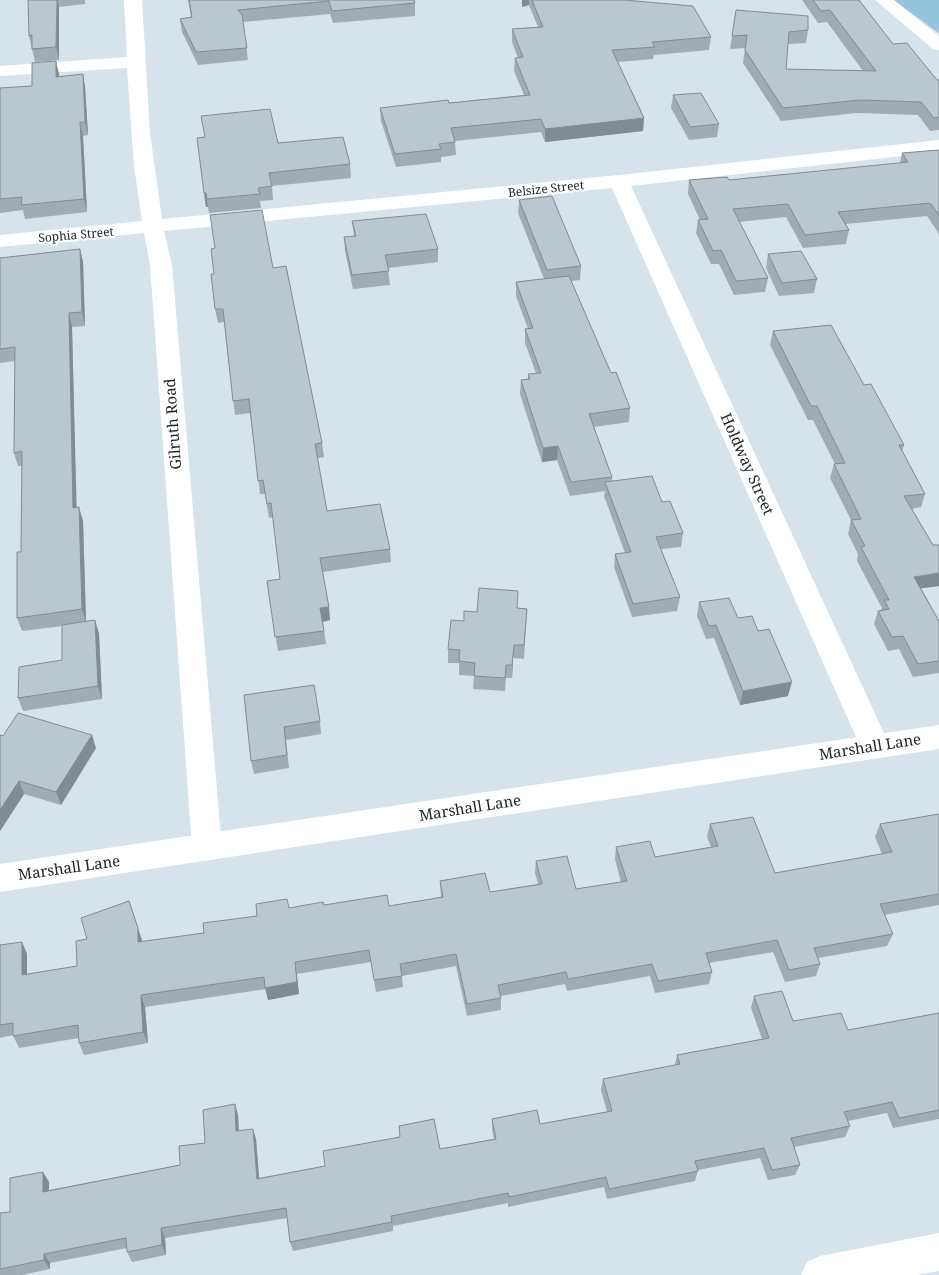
<svg xmlns="http://www.w3.org/2000/svg" width="939" height="1275" font-family="'Noto Serif',serif">
  <style>
    .green { fill: #95c4dd }
    .lines { fill: none; stroke-linecap: round; stroke-linejoin: round }
    .minor { fill: #fff; fill-rule: evenodd }
    .tertiary { fill: #fff; fill-rule: evenodd }
    .wall { fill: #a0abb2 }
    .shaded-wall { fill: #828b91 }
    .building { fill: #bac7cf; stroke: #828b91 }
    .labels { text-anchor: middle; stroke-width: 4.5; stroke-linejoin: round; paint-order: stroke }
    .far-street-label { font-size: 12px; fill: #202628; stroke: #fff }
    .street-label { font-size: 15px; fill: #202628; stroke: #fff }
  </style>
  <rect width="100%" height="100%" fill="#d6e3eb"/>
  <!-- green -->
  <path class="green" d="M893 0H939V33Z"/>
  <g class="lines">
    <!-- minor -->
    <g class="minor">
      <path d="M124 0H142L150 133 162 219 619 175 939 140V152L631 186 890 746 885 754 875 758 865 754 860 746 612 188 164 231 172 265 222 848 218 857 207 861 196 857 192 848 150 265 144 233 0 247V235L142 221 134 166 127 68 0 76V66L127 57Z"/>
      <path d="M875 0H894L939 36V50L933 49Z"/>
      <path d="M939 1233V1271L917 1275H801L807 1262 820 1256Z"/>
    </g>
    <!-- tertiary -->
    <path class="tertiary" d="M939 725V749L0 892V864Z"/>
  </g>
  <!-- wall -->
  <g class="wall">
    <path d="M28 0H85V4L59 7V60L35 62 29 36Z"/>
    <path d="M188 0H414L415 3V16L333 23 330 14 243 22 248 60 198 65 182 32 180 19 191 17Z"/>
    <path d="M522 0H624L711 37 709 50 654 55 653 59 618 62 644 118 643 131 545 142 541 132 455 141 456 155 441 157V162L396 167 381 121 380 108 449 103 524 95 514 71 515 58H518L512 42V29L538 27 529 5 522 7Z"/>
    <path d="M802 0H859L893 44 937 80H939V130L930 131 918 115 857 113 781 121 743 63 745 48 730 49 736 10 808 30 806 43 788 44 786 69 863 71 827 22 818 23Z"/>
    <path d="M59 74V77L83 74 85 87 88 135 83 136 87 212 25 219 23 210 0 213V88L32 86Z"/>
    <path d="M673 95 719 124 717 137 689 140 671 108Z"/>
    <path d="M278 143 350 164 351 178 272 186 273 200 260 201 261 208 209 213 208 207H206L204 193Z"/>
    <path d="M939 150V234L927 216 846 224 849 230 846 244 803 248 786 217 739 222 768 278 765 292 734 295 719 264H711L696 233 698 220H700L688 194 689 180H729L900 163 902 153Z"/>
    <path d="M519 200 581 266 580 280 571 281 611 373 630 408 629 422 594 427 612 477V482L662 502 683 533 681 547 661 549 680 597 677 611 632 617 614 567 615 554 625 553 604 496 605 491 570 496 557 460 542 462 520 394 521 380 528 379V374L536 373 525 343V329H528L516 296V282L544 279 518 213Z"/>
    <path d="M352 221 438 249V262L388 268 390 285 353 289 345 251 344 237 354 236Z"/>
    <path d="M80 249 83 262 85 326 72 327 76 507 83 521 86 621 95 620 99 634 102 699 23 711 18 698 62 660V626L22 631 17 618 21 552 22 466H18L14 453 15 361 0 363V258Z"/>
    <path d="M768 254 817 279 814 293 779 296 766 268Z"/>
    <path d="M273 268 322 443 324 457 317 458 327 511 390 549 391 562 323 572 330 620 323 622 326 644 278 651 267 581 280 579 273 517 269 518 265 494H260L250 413 235 415 224 322 218 323 215 309 214 274Z"/>
    <path d="M773 331 864 385 904 445 902 452 925 494 921 507 912 509 933 545H939V586L921 588 939 621V673L913 677 899 649 888 651 874 624 878 611 881 610 882 608 857 561 858 554 848 534 851 520 830 478 834 464H835L813 420H808L770 345Z"/>
    <path d="M699 602 738 618 758 631 788 696 740 705 714 638 706 639 697 616Z"/>
    <path d="M518 608 527 609 524 659 513 658 512 678H506L505 691 473 689 474 676 459 675V663H448V649L464 621 477 612Z"/>
    <path d="M244 695 320 721 321 734 286 740 289 768 254 774 251 761Z"/>
    <path d="M3 736 96 748 61 805 24 794 0 831Z"/>
    <path d="M939 814V905L884 915 893 934 887 946 818 958 820 964 816 976 785 982 773 952 709 963 712 972 709 984 655 993 650 976 567 991 565 984 501 996V1010L467 1016 456 966 402 976 403 987 376 992 371 962 297 974 299 994 268 1000 266 989 145 1007 148 1043 84 1055 79 1043V1038L19 1048 13 1035 0 1038V945L22 942 27 954V974L77 966 142 940V942L204 933 257 916 289 908 324 905 389 906 441 897 440 881 490 892 538 884 535 873 536 861 576 889 621 882 615 859 616 847 655 857 711 847 707 837 710 824 775 873 882 854 875 837 880 824Z"/>
    <path d="M754 996 793 1021 848 1030 939 1013V1119L893 1128 887 1113 848 1121 850 1126 845 1137 794 1147 800 1165 795 1175 768 1180 760 1158 698 1170 695 1181 607 1199 604 1187 508 1207V1203L393 1226V1231L293 1251 290 1242 287 1218 165 1238 166 1255 132 1262 127 1252V1248L50 1263V1269L22 1275H0V1213L10 1212 43 1172 49 1182V1190L180 1165 205 1143 235 1104 238 1115 239 1131 256 1139 259 1178 325 1166 400 1137 399 1126 440 1149 494 1139 492 1130V1119L540 1124 607 1112 601 1090 603 1079 675 1065 677 1055 762 1039 751 1008Z"/>
  </g>
  <!-- shaded-wall -->
  <g class="shaded-wall">
    <path d="M57 0H58L59 7V60L56 47Z"/>
    <path d="M522 0H529V5L522 7Z"/>
    <path d="M56 61 59 74V90L56 77Z"/>
    <path d="M83 74 85 87 88 135 85 122Z"/>
    <path d="M644 118 643 131 545 142V129Z"/>
    <path d="M80 122 83 136 87 212 84 199Z"/>
    <path d="M204 193H206L208 207H206Z"/>
    <path d="M80 249 83 262 85 326 82 312Z"/>
    <path d="M69 313 72 327 77 522 73 508Z"/>
    <path d="M558 446 557 460 542 462 543 448Z"/>
    <path d="M79 507 83 521 86 622 82 609Z"/>
    <path d="M939 573V586L909 590 914 577Z"/>
    <path d="M329 607 330 620 322 622 320 608Z"/>
    <path d="M95 620 99 634 102 699 98 686Z"/>
    <path d="M514 645 513 658 512 678V665Z"/>
    <path d="M792 682 788 696 740 705 743 691Z"/>
    <path d="M92 735 96 748 61 805 56 792Z"/>
    <path d="M19 781 24 794 0 831V810Z"/>
    <path d="M129 901 142 940V954L138 942Z"/>
    <path d="M22 942 27 954V987L22 975Z"/>
    <path d="M295 962 299 994 268 1000 265 988Z"/>
    <path d="M141 995 145 1007 148 1043 143 1032Z"/>
    <path d="M235 1104 238 1115 239 1141 236 1131Z"/>
    <path d="M253 1129 256 1139 260 1189 257 1179Z"/>
    <path d="M43 1172 49 1182V1202L43 1192Z"/>
    <path d="M161 1228 165 1238 166 1255 162 1245Z"/>
    <path d="M44 1254 50 1263V1269L44 1260Z"/>
  </g>
  <!-- building -->
  <g class="building">
    <path d="M28 0H57L56 47 32 49V35L29 36Z"/>
    <path d="M189 0H414L415 3 332 11 329 1 238 10 242 15 247 48 196 52 180 19 192 17Z"/>
    <path d="M532 0H624L693 6 711 37 652 42 655 47 612 50 644 118 545 129 541 119 451 128 455 142 439 144 441 149 395 154 380 108 448 100 449 103 530 95 515 58 523 57 512 29 543 27Z"/>
    <path d="M813 0H859L893 44 907 43 937 80H939V117L934 118 921 102 860 100 783 108 745 50 747 35 732 36 736 10 808 16V30L789 32 786 69 876 71 830 10 821 11Z"/>
    <path d="M56 61V77L83 74 85 122H80L84 199 21 205 22 197 0 199V88L32 86V63Z"/>
    <path d="M701 93 719 124 690 127 673 95Z"/>
    <path d="M270 109 278 143 343 137 350 164 269 173 272 186 258 188 260 194 207 199 206 193H204L197 138 205 137 201 116Z"/>
    <path d="M939 150V215L930 203 838 212 849 230 805 235 788 204 733 209 768 278 736 281 721 250 713 251 698 220 708 219 689 180 727 177 729 180 908 162 902 153Z"/>
    <path d="M552 196 581 266 547 270 519 200Z"/>
    <path d="M262 210 273 268 286 266 322 443 315 444 327 511 380 504 390 549 320 558 329 607 320 608 324 631 275 637 267 581 280 579 271 503 267 504 263 480 258 481 249 399 233 401 223 309H215L211 274H214L211 249 215 248 210 215Z"/>
    <path d="M426 214 438 249 385 255 389 271 352 275 344 237 356 236 352 221Z"/>
    <path d="M80 249 82 312 69 313 73 508 79 507 82 609 17 618V552H21L22 451 14 453 15 347 0 349V258Z"/>
    <path d="M801 251 817 279 782 283 768 254Z"/>
    <path d="M569 276 611 373 616 372 630 408 589 414 612 477 571 482 558 446 543 448 521 380 530 379 528 374 541 373 525 329 533 328 516 282Z"/>
    <path d="M831 325 864 385 871 384 904 445H899L925 494 904 496 933 545H939V573L914 577 939 621V661L918 664 903 636 892 637 878 611 889 609 884 600H889L861 547 865 546 851 520 861 519 834 464 845 463 817 406H811L773 331Z"/>
    <path d="M652 476 662 502 670 501 683 533 656 537 680 597 633 604 615 554 631 552 605 482Z"/>
    <path d="M479 588 518 591 517 608 527 609 524 645H514L512 665H506L505 678 474 676 475 663 459 661 460 650 448 649 451 620 464 621V611L477 612Z"/>
    <path d="M729 598 738 618 752 616 758 631 769 629 792 682 743 691 716 625 709 626 699 602Z"/>
    <path d="M95 620 98 686 18 698 19 667 62 660V625Z"/>
    <path d="M314 685 320 721 284 727 287 755 251 761 244 695Z"/>
    <path d="M18 713 92 735 56 792 19 781 0 810V735L3 736Z"/>
    <path d="M939 814V894L880 904 893 934 814 948 820 964 789 970 777 940 706 953 712 972 658 981 652 964 568 979 566 972 498 985 501 998 467 1004 456 954 400 964 402 976 374 980 369 950 295 962 297 982 265 988 264 977 141 995 143 1032 79 1043 78 1025 13 1036V1023L0 1025V945L22 942V975L77 966 76 941 87 939 81 918 129 901 138 928V942L204 933 203 923 257 916 256 904 287 899 289 908 323 902 324 905 387 895 389 906 443 897 440 881 485 873 490 892 542 884 536 861 567 856 576 889 627 881 616 847 650 841 655 857 718 846 710 824 753 817 775 873 892 852 880 824Z"/>
    <path d="M782 991 793 1021 841 1013 848 1030 939 1013V1110L899 1118 892 1102 844 1112 850 1126 791 1138 800 1165 772 1170 764 1148 695 1161 698 1171 609 1189 606 1177 509 1197 508 1193 391 1216 392 1222 290 1242 286 1208 161 1228 162 1245 127 1252 126 1238 44 1254V1260L0 1269V1213L10 1212V1178L43 1172V1192L180 1165 179 1146 205 1143 203 1110 235 1104 236 1131 253 1129 257 1179 325 1166 323 1151 400 1137 399 1126 434 1119 440 1149 496 1139 492 1119 537 1110 540 1124 612 1111 603 1079 680 1064 677 1055 769 1038 754 996Z"/>
  </g>
  <g class="labels">
    <!-- far-street labels -->
    <g class="far-street-label">
      <text transform="translate(546 189) rotate(-6)" y="4">Belsize Street</text>
      <text transform="translate(76 235) rotate(-5)" y="4">Sophia Street</text>
    </g>
    <!-- street labels -->
    <g class="street-label">
      <text transform="translate(173 424) rotate(-94)" y="5">Gilruth Road</text>
      <text transform="translate(747 464) rotate(66)" y="5">Holdway Street</text>
      <text transform="translate(870 747) rotate(-9)" y="5">Marshall Lane</text>
      <text transform="translate(470 808) rotate(-9)" y="5">Marshall Lane</text>
      <text transform="translate(69 868) rotate(-8)" y="5">Marshall Lane</text>
    </g>
  </g>
</svg>
